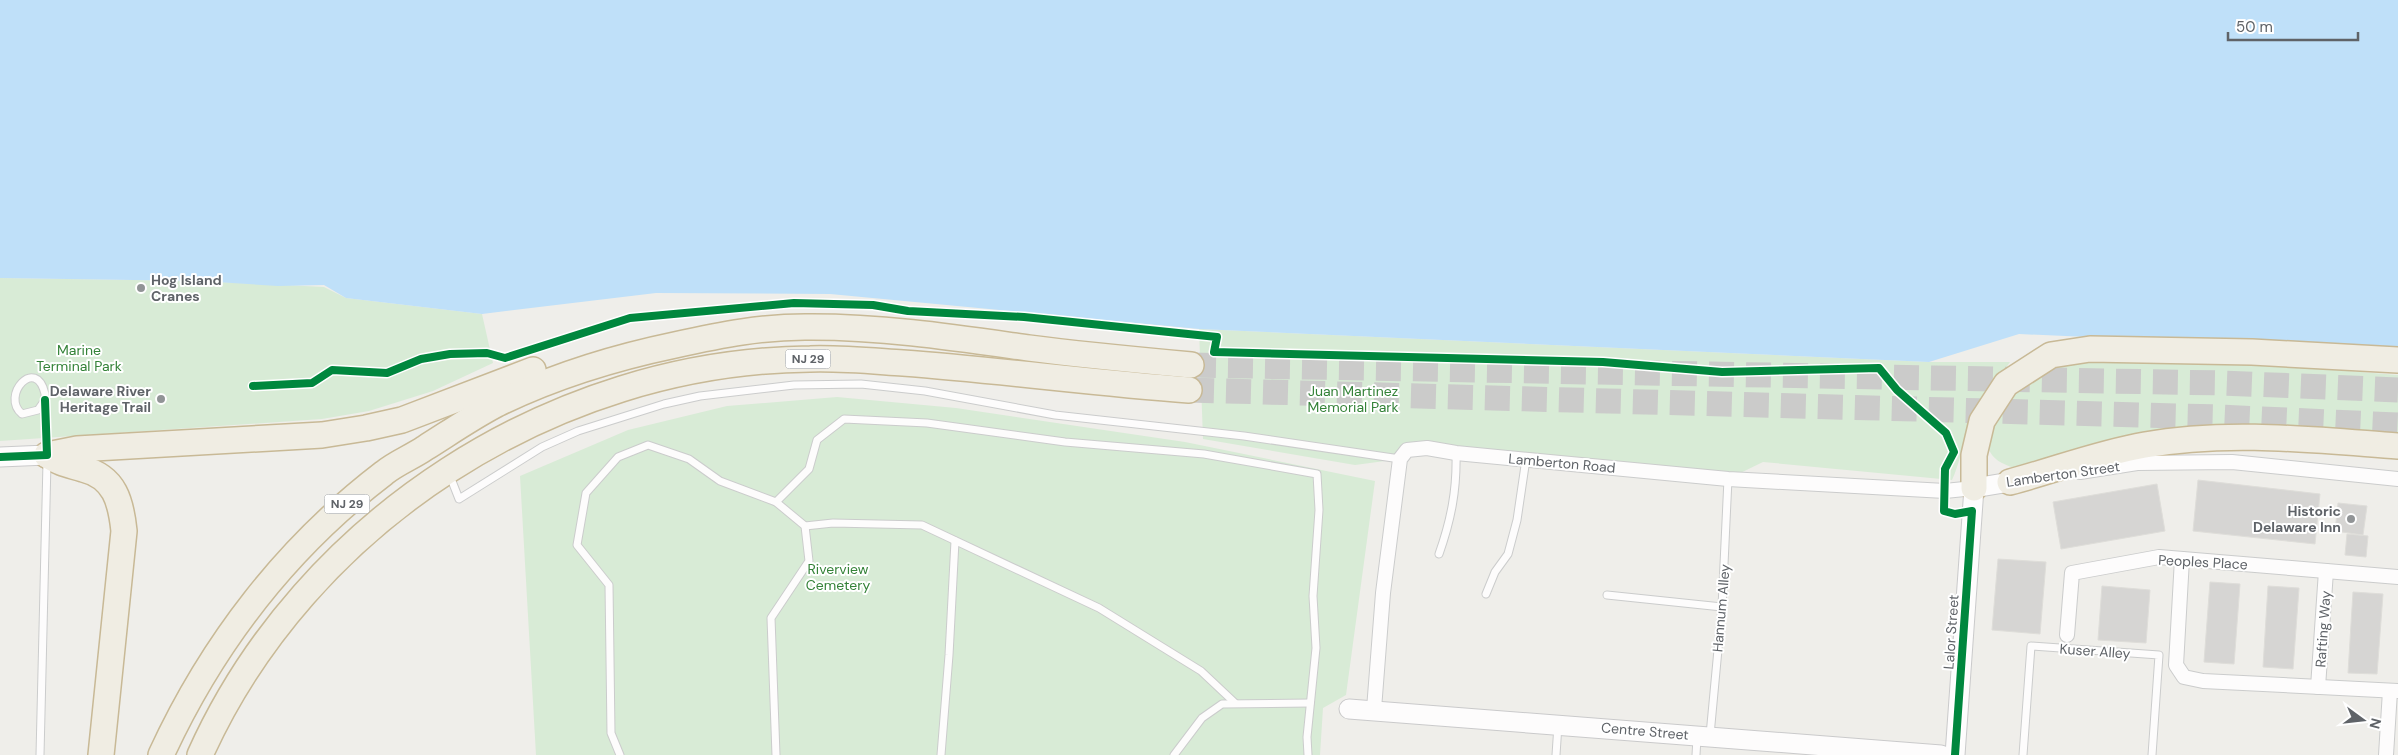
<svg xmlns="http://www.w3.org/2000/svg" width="2398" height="755" font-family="'DM Sans',sans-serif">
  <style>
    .green { fill: #d8ebd6 }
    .water { fill: #bfe0f9 }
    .building { fill: #d6d5d3; stroke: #deddd9 }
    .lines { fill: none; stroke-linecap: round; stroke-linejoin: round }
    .highway-tunnel { stroke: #cbcbca; stroke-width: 25; stroke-dasharray: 25 12; stroke-linecap: butt }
    .lane-casing { stroke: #cbcccc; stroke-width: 9 }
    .street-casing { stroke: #cbcccc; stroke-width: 16 }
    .secondary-casing { stroke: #cacacb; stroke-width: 21 }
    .highway-casing { stroke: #c8b996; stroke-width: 28 }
    .lane { stroke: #fdfcfc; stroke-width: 7 }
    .street { stroke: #fdfcfc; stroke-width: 14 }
    .secondary { stroke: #fdfcfc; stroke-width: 19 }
    .highway { stroke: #f0ede3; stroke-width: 25 }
    .cycleway-casing { stroke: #fff; stroke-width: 11 }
    .cycleway { stroke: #00873e; stroke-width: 8 }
    .poi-dot { fill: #919496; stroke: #fff; stroke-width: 2 }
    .labels { text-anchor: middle; stroke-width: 4; stroke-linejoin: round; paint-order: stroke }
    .shield { fill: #fff; stroke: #8f9295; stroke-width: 1 }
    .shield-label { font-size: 12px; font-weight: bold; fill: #5f6368 }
    .poi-label { font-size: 14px; font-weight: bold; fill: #5f6368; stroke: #fff; text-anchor: end }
    .park-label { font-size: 14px; fill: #348238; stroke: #fff }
    .street-label { font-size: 14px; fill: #5f6368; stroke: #fff }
  </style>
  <rect width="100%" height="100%" fill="#efeeea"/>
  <!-- green -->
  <g class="green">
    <path d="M0 278 200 281 324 287 346 298 482 314 493 363 433 391 369 411 322 419 0 441Z"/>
    <path d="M1199 329 1929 362H2010C1993 386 1977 408 1967 436 1961 450 1959 465 1952 480L1763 462 1728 479 1427 448 1400 459 1355 465 1203 439Z"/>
    <path d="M2110 352 2398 375V440L2135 439 2014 468C2003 464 1992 460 1988 447 1983 425 2029 371 2049 363 2066 357 2092 356 2110 352Z"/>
    <path d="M837 397 956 408 1185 442 1375 481 1346 695 1323 708 1320 755H536L520 476 628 430 727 406Z"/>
  </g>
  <!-- water -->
  <path class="water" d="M0 0H2398V351L2019 334 1929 362 1199 329 830 294 656 293 482 314 346 298 324 285 278 286 200 281 0 278Z"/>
  <!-- building -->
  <g class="building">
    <path d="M2198 480 2320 494 2315 544 2193 531Z"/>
    <path d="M2157 484 2165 531 2061 549 2053 502Z"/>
    <path d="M2338 503 2367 506 2363 535 2335 531Z"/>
    <path d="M2347 534 2368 536 2366 557 2345 555Z"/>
    <path d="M1998 559 2046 562 2040 634 1992 630Z"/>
    <path d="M2210 582 2240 584 2234 664 2204 662Z"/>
    <path d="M2102 586 2150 590 2146 643 2098 640Z"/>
    <path d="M2268 586 2299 588 2293 669 2263 667Z"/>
    <path d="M2353 592 2383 594 2377 674 2348 673Z"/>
  </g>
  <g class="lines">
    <!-- highway-tunnel -->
    <g class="highway-tunnel">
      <path d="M1191 365 2223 383 2398 390"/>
      <path d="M1189 390 2218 417 2398 425"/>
    </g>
    <defs>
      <g id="lane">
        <path d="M45 400 38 410 22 414C0 396 36 355 45 394L47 451"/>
        <path d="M450 476 459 499 542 447 578 431 664 404 700 396 794 385 861 384 925 391 1055 415 1244 436 1400 459"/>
        <path d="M805 526 833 523 922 525 1099 608 1201 671 1235 703"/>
        <path d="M1439 554C1451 520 1457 490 1456 453"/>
        <path d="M1486 594 1495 572 1508 554 1517 520 1526 459"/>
        <path d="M1607 595 1722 607"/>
        <path d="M1710 735 1722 607 1728 479"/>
        <path d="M40 755 47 462"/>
        <path d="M620 755 611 733 609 585 577 545 586 493 618 457 648 445 689 459 720 481 776 502"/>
        <path d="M776 755 771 618 809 561 805 526 776 502 809 469 817 440 844 419 927 423 1065 442 1204 454 1317 474 1319 510 1313 596 1316 648 1307 737 1308 755"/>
        <path d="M941 755 949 655 955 541"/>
        <path d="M1174 755 1202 718 1222 704 1310 703"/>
        <path d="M1556 755 1558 725"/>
        <path d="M1696 755 1697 738"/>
        <path d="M2023 755 2031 646 2159 655 2152 755"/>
      </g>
      <g id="street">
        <path d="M2080 472 2137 463 2232 462 2398 479"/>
        <path d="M2182 559 2176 665 2184 677 2203 681 2398 691"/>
        <path d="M2067 635 2072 573 2159 557 2398 577"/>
        <path d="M2318 687 2326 571"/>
        <path d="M1374 709 1383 593 1400 459 1407 450 1427 448 1456 453 1728 479 1945 491 1974 488"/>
        <path d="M2386 755 2390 691"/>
      </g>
      <g id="secondary">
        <path d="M0 457 47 455"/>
        <path d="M1349 709 1941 755"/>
        <path d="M1955 755 1974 488 2010 482"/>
      </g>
      <g id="highway">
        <path d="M47 455 77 449 322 435 366 428 402 420 533 370"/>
        <path d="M47 455C62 464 66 464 83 469 115 477 121 502 124 531L101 755"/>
        <path d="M2010 482C2055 470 2099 453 2145 445 2227 430 2315 440 2398 446"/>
        <path d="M1974 488V455L1982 421 2006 384 2051 355 2090 349 2252 352 2398 360"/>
        <path d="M161 755C212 644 287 547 384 473 396 463 412 457 425 448 449 433 472 417 497 404 554 376 613 358 675 345 720 335 765 326 812 327 885 327 957 338 1029 348 1083 355 1137 360 1191 365"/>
        <path d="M200 755C305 521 555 361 810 359 841 358 872 361 903 363 998 370 1094 383 1189 390"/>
      </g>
    </defs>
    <!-- lane casing -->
    <use href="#lane" class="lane-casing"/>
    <!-- street casing -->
    <use href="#street" class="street-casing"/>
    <!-- secondary casing -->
    <use href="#secondary" class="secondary-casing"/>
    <!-- highway casing -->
    <use href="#highway" class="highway-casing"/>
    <!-- lane -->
    <use href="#lane" class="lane"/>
    <!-- street -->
    <use href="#street" class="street"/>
    <!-- secondary -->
    <use href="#secondary" class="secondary"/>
    <!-- highway -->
    <use href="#highway" class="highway"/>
    <defs>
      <g id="cycleway">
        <path d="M253 386 312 383 332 370 387 373 421 359 450 354 487 353 505 358 630 318 794 303 873 305 908 311 1024 317 1217 337 1214 352 1603 362 1722 372 1879 368 1897 390 1946 433 1954 452 1945 469 1944 511 1955 514 1972 511 1955 755"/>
        <path d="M0 457 47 455 45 400"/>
      </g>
    </defs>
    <!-- cycleway casing -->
    <use href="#cycleway" class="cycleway-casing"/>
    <!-- cycleway -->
    <use href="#cycleway" class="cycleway"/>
  </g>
  <!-- markers -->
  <g class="poi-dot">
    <circle cx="141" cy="288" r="5"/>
    <circle cx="161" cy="399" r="5"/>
    <circle cx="2351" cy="519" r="5"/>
  </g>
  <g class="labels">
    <!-- shield labels -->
    <g class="shield">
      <rect x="785.5" y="349.5" width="45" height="19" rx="4"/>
      <rect x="324.5" y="494.5" width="45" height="19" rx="4"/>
    </g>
    <g class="shield-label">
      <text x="808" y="363">NJ 29</text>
      <text x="347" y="508">NJ 29</text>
    </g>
    <!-- poi labels -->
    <g class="poi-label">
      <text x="151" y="285" text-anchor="start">Hog Island<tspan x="151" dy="16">Cranes</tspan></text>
      <text x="151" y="396">Delaware River<tspan x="151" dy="16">Heritage Trail</tspan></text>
      <text x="2341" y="516">Historic<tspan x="2341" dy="16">Delaware Inn</tspan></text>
    </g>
    <!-- park labels -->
    <g class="park-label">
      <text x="79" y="355">Marine<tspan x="79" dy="16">Terminal Park</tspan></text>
      <text x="1353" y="396">Juan Martinez<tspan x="1353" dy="16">Memorial Park</tspan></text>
      <text x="838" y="574">Riverview<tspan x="838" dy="16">Cemetery</tspan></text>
    </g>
    <!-- street labels -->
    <g class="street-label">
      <text transform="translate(1562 463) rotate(5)" y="5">Lamberton Road</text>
      <text transform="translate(2063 474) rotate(-8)" y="5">Lamberton Street</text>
      <text transform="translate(2203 562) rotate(3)" y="5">Peoples Place</text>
      <text transform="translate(1721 608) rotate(-85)" y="5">Hannum Alley</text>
      <text transform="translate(2323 629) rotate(-86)" y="5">Rafting Way</text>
      <text transform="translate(1951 632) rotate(-86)" y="5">Lalor Street</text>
      <text transform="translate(2095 651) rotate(4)" y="5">Kuser Alley</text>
      <text transform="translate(1645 731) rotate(5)" y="5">Centre Street</text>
    </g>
  </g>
  <!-- north arrow -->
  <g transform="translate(2363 720) rotate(105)" stroke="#ffffff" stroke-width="4" paint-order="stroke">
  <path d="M0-4L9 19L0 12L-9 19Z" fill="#5f6368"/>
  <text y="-8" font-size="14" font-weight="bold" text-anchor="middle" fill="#5f6368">N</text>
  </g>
  <!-- scale -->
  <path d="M2228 32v8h130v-8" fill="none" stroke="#5f6368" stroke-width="2.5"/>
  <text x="2236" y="32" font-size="15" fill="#5f6368" stroke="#ffffff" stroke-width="4" paint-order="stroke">50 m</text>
</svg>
